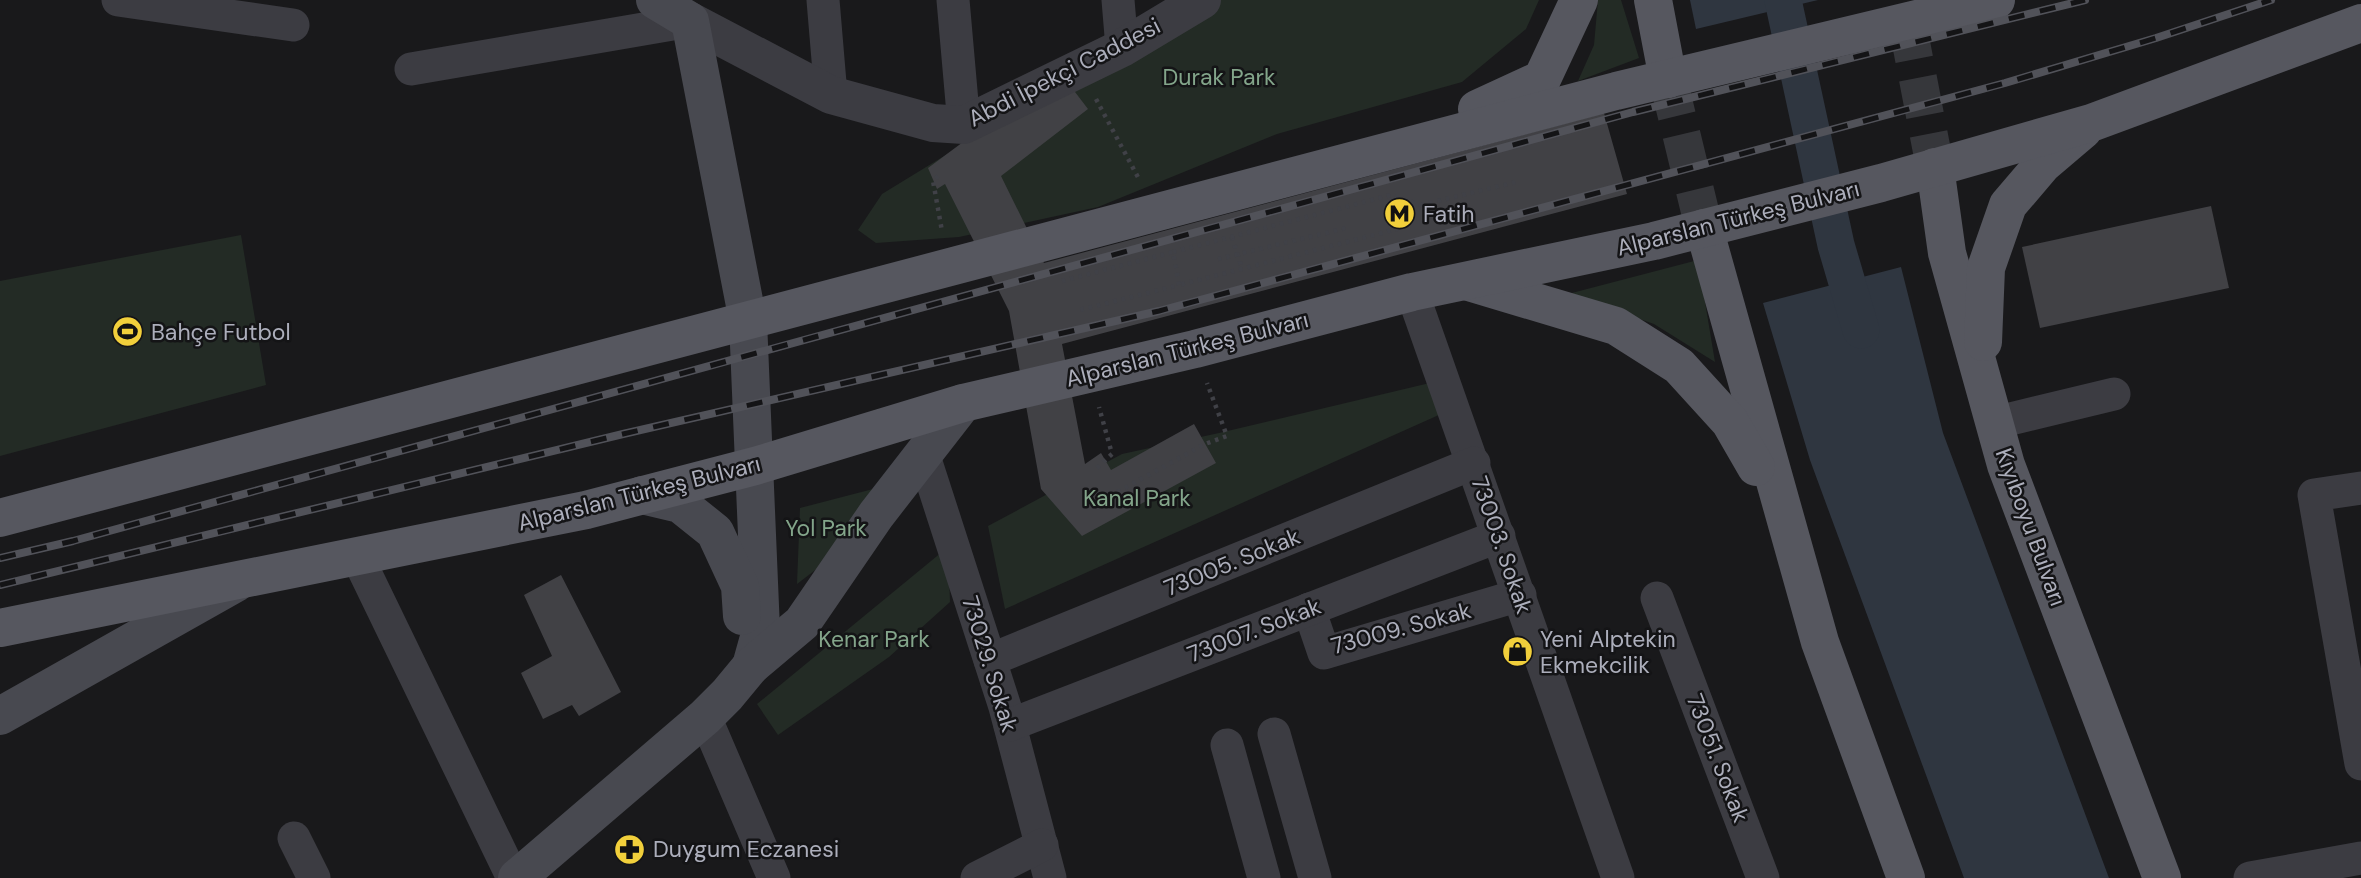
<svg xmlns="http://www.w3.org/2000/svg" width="2361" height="878" font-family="'DM Sans',sans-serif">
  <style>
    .green { fill: #232b25 }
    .water { fill: #2f3640 }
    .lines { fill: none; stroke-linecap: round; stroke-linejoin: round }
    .canal { stroke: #2f3640; stroke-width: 37 }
    .building { fill: #414145 }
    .primary-tunnel { stroke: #36373b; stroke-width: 38; stroke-dasharray: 38 19; stroke-linecap: butt }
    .path { stroke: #404147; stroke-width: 4.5; stroke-dasharray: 3.5 5; stroke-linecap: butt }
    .minor { stroke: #3c3c42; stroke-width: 33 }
    .tertiary { stroke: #3c3c42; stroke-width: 38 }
    .secondary { stroke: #484950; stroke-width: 38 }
    .primary { stroke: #56575f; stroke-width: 38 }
    .rail-casing { stroke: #515259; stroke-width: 8 }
    .rail { stroke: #141416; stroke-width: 5; stroke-dasharray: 16; stroke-linecap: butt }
    .labels { text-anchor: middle; stroke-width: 5; stroke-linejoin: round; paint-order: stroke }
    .street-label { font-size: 23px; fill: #acaebb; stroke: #141416 }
    .park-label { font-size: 23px; fill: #83a58a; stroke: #141416 }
    .poi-label { font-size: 23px; fill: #acaebb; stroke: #141416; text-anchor: start }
  </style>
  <rect width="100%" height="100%" fill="#19191b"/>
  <!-- green -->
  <g class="green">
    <path d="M1199 0H1539L1526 29 1462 82 1277 134 1098 207 959 237 876 243 858 230 882 194Z"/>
    <path d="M1598 0H1621L1639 58 1578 81 1594 45Z"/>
    <path d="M241 235 266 385 0 456V281Z"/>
    <path d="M1698 260 1715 362 1654 324 1568 294Z"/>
    <path d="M1434 382 1450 410 1005 609 988 526 1122 454 1219 433Z"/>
    <path d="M946 470 797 584 800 508Z"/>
    <path d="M948 547 950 602 889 657 778 735 757 704Z"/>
  </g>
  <!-- water -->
  <g class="water">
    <path d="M1690 0H1818L1696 29Z"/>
    <path d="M1901 267 1943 433 2109 878H1964L1810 460 1763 303Z"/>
  </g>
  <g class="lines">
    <!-- canal -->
    <path class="canal" d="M1783 0 1836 245 1861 330"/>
  </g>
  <!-- building -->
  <g class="building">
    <path d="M1059 71 1088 109 1001 176 1044 263 1604 113 1627 194 1062 344 1085 464 1101 453 1111 470 1194 424 1216 463 1082 536 1041 489 1009 311 945 184 937 189 928 168Z"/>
    <path d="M2211 206 2229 288 2040 328 2022 247Z"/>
    <path d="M561 575 621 692 579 716 572 705 543 719 521 673 552 656 524 595Z"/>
  </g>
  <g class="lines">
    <!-- primary-tunnel -->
    <g class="primary-tunnel">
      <path d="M1907 22 1935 167"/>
      <path d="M1668 79 1704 228"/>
    </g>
    <!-- path -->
    <g class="path">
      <path d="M1096 99 1140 181"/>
      <path d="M938 176 933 181 942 231"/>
      <path d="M1421 205 1516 182"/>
      <path d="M1232 237 1242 269"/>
      <path d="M1173 252 1391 195 1421 205 1397 229 1179 285"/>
      <path d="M1218 259 1350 227"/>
      <path d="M1062 281 1173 252 1179 285 1076 311"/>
      <path d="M1097 468 1112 454 1099 407"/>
      <path d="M1110 496 1205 444 1227 436 1207 383"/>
    </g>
    <!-- minor -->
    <g class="minor">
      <path d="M118 0 293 25"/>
      <path d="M823 0 831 95"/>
      <path d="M953 0 964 125"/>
      <path d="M1118 0 1122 48"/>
      <path d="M411 69 690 21"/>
      <path d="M1412 292 1618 878"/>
      <path d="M1994 423 2114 394"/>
      <path d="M923 453 1005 707 1050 878"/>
      <path d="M2361 488 2314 495 2361 764"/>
      <path d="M357 556 513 878"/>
      <path d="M1657 598 1763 878"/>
      <path d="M1309 609 1324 653 1520 595"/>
      <path d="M990 660 1474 463"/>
      <path d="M705 717 774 878"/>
      <path d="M1010 725 1499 536"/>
      <path d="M1274 734 1315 878"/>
      <path d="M1227 745 1264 878"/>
      <path d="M294 838 314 878"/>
      <path d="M977 878 1042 845"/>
      <path d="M2250 878 2361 858"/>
    </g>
    <!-- tertiary -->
    <path class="tertiary" d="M690 21 831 95 933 123 964 125 1122 48 1202 0"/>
    <!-- secondary -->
    <g class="secondary">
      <path d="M655 0 690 21 748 321 761 630 751 666"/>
      <path d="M642 495 680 504 715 532 740 586 742 616"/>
      <path d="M0 716 236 583"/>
      <path d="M517 878 705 717 727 695 751 666 802 623 876 515 963 403"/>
    </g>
    <!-- primary -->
    <g class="primary">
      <path d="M1653 0 1668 79"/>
      <path d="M1477 109 1542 79 1579 0"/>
      <path d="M1935 167 1947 253 2006 465 2162 878"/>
      <path d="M1704 228 1820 642 1906 878"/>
      <path d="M1469 282 1616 326 1679 366 1730 422 1756 467"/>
      <path d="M1983 342 1986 268 2008 205 2043 164 2083 130"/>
      <path d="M0 518 1616 91 1996 0"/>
      <path d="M0 628 586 510 755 466 963 403 1195 349 1412 292 1654 241 1881 183 2091 123 2361 23"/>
    </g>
    <defs>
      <g id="rail">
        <path d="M0 558 73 541 1633 112 2085 0"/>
        <path d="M0 585 623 434 1159 311 2005 83 2156 38 2271 0"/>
      </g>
    </defs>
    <!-- rail casing -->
    <use href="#rail" class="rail-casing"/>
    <!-- rail -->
    <use href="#rail" class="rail"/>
  </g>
  <!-- icons -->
  <defs>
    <symbol id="metro-disc" viewBox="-11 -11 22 22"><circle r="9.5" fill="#f1cf3b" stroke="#141416"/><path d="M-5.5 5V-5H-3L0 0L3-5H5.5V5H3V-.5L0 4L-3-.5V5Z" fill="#111"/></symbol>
    <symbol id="stadium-disc" viewBox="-11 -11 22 22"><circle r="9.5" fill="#f1cf3b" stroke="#141416"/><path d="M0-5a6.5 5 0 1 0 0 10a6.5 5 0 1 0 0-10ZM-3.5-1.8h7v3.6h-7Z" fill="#111"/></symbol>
    <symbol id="shop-disc" viewBox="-11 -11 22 22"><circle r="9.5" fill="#f1cf3b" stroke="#141416"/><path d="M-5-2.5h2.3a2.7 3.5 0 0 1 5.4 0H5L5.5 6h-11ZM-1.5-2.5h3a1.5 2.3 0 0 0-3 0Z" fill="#111"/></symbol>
    <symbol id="pharmacy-disc" viewBox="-11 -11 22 22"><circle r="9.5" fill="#f1cf3b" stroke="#141416"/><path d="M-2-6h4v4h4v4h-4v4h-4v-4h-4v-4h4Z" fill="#111"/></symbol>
  </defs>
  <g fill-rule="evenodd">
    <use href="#metro-disc" x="1382" y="196" width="35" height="35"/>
    <use href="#stadium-disc" x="110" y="314" width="35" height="35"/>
    <use href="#shop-disc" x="1500" y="634" width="35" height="35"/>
    <use href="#pharmacy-disc" x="612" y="832" width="35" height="35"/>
  </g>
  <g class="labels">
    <!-- street labels -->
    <g class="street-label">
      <text transform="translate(1064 72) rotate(-27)" y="8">Abdi İpekçi Caddesi</text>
      <text transform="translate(1738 218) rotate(-14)" y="8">Alparslan Türkeş Bulvarı</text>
      <text transform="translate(1187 349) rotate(-14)" y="8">Alparslan Türkeş Bulvarı</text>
      <text transform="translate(639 493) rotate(-14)" y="8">Alparslan Türkeş Bulvarı</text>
      <text transform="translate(2031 527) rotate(70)" y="8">Kıyıboyu Bulvarı</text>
      <text transform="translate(1502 545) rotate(71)" y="8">73003. Sokak</text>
      <text transform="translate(1232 562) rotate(-22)" y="8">73005. Sokak</text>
      <text transform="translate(1401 628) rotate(-15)" y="8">73009. Sokak</text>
      <text transform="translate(1254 630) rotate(-21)" y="8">73007. Sokak</text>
      <text transform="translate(990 664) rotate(73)" y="8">73029. Sokak</text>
      <text transform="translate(1718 758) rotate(69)" y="8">73051. Sokak</text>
    </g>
    <!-- park labels -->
    <g class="park-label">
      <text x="1219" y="85">Durak Park</text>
      <text x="1137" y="506">Kanal Park</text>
      <text x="826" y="536">Yol Park</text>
      <text x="874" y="647">Kenar Park</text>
    </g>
    <!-- poi labels -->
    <g class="poi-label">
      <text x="1423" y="222">Fatih</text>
      <text x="151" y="340">Bahçe Futbol</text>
      <text x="1540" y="647">Yeni Alptekin<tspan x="1540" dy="26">Ekmekcilik</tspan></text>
      <text x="653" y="857">Duygum Eczanesi</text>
    </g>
  </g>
</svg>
